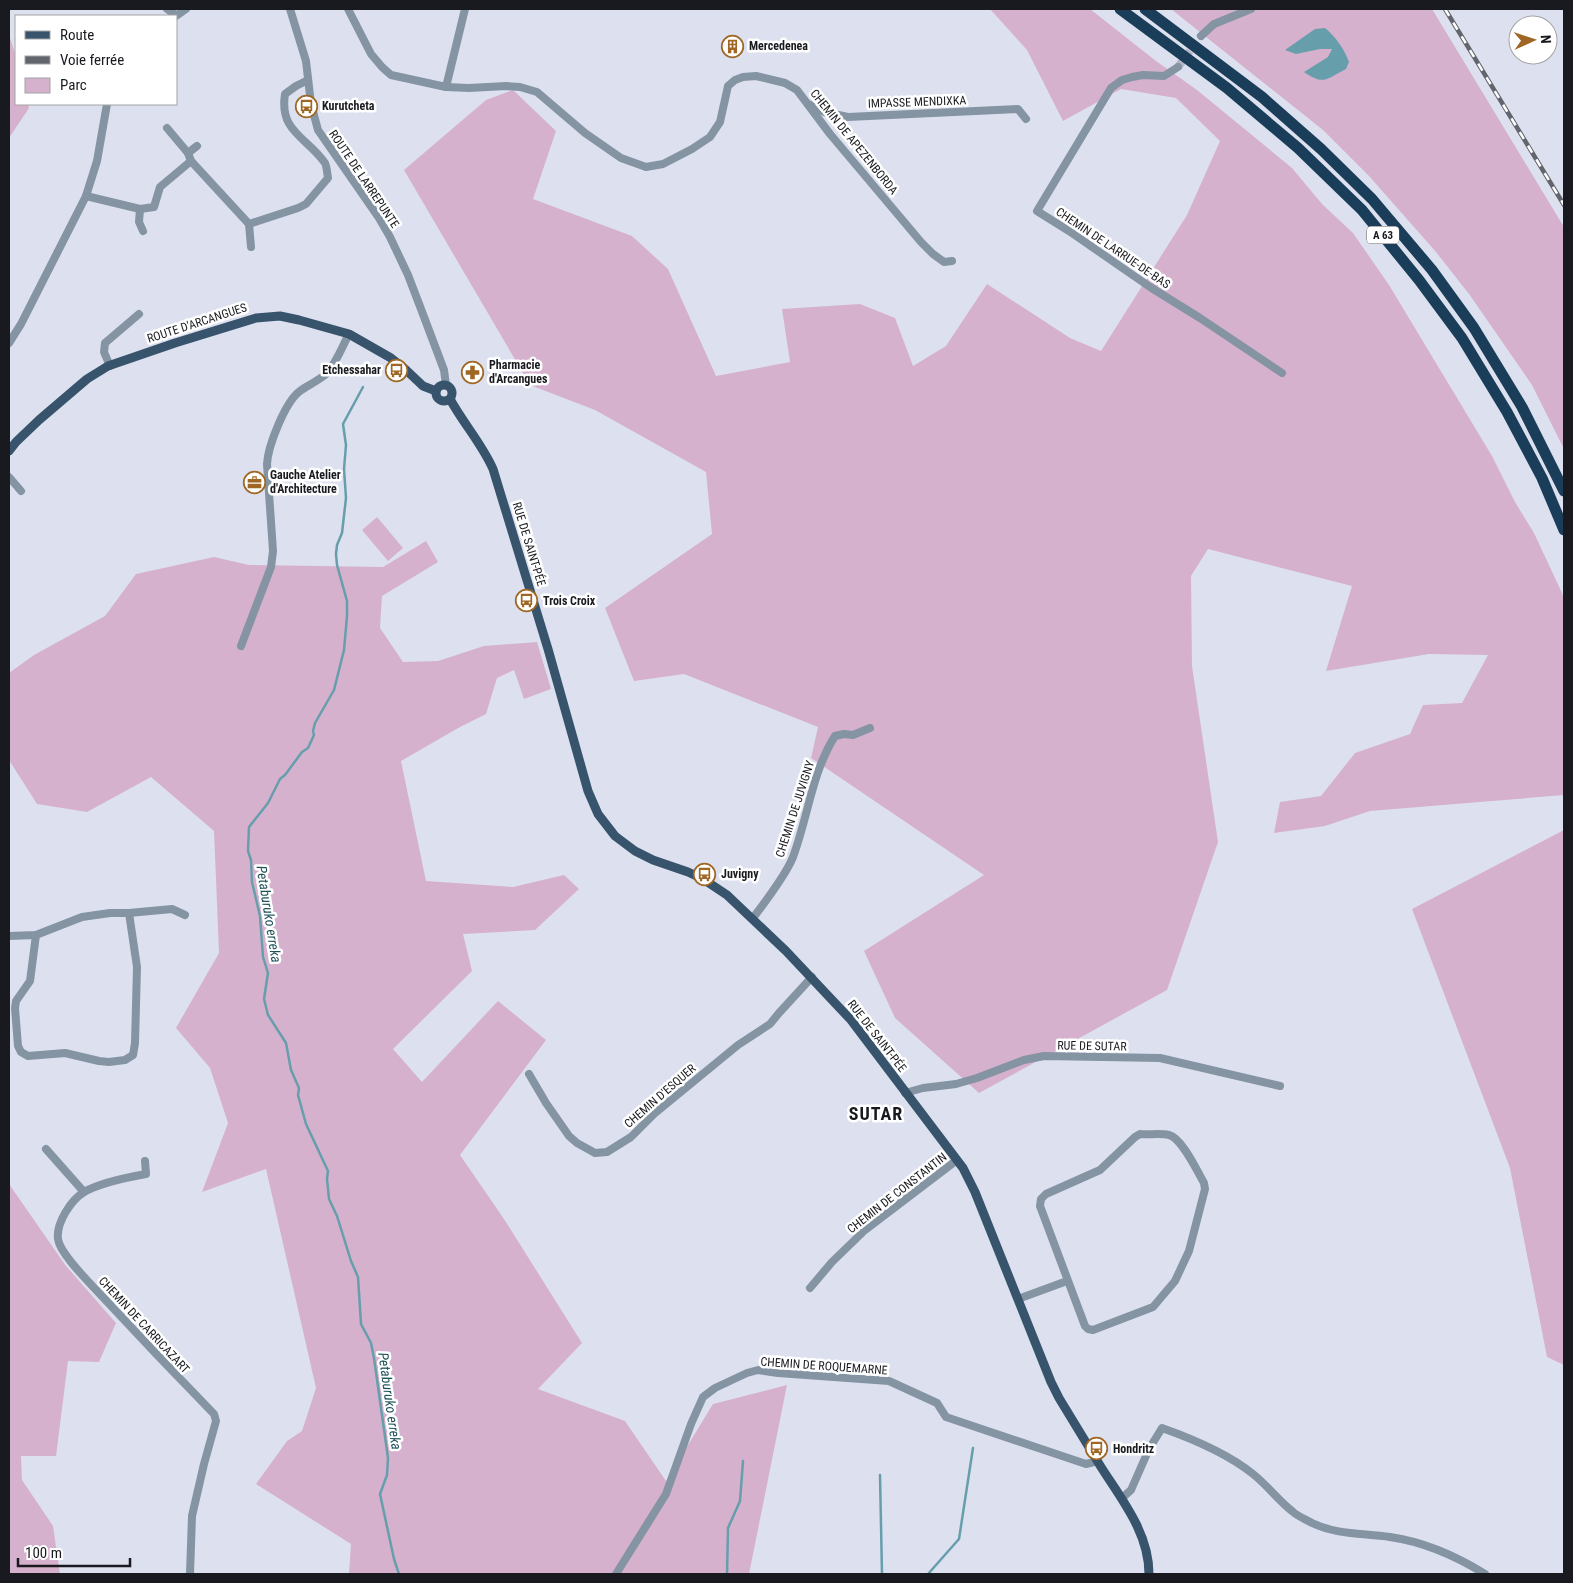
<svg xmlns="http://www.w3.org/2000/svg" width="1573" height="1583" font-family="'Roboto Condensed',sans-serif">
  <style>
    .green { fill: #d6b1cd }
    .water { fill: #669eac }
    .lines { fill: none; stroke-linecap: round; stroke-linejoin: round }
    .stream { stroke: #669eac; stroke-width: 2.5 }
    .minor-tunnel { stroke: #b6b9c5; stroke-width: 8; stroke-dasharray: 8 4; stroke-linecap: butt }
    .minor { stroke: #8494a2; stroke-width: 8 }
    .major { stroke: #37546c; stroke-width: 9 }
    .highway { stroke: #1a3e59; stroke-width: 11 }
    .rail-casing { stroke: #63656d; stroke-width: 4.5 }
    .rail { stroke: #fff; stroke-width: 2.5; stroke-dasharray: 8; stroke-linecap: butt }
    .labels { text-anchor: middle; stroke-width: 5; stroke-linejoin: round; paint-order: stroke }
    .shield { fill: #fff; stroke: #5e5f62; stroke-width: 1 }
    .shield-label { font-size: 11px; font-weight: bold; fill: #191a1f }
    .poi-label { font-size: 12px; font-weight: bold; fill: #191a1f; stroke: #fff; text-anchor: start }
    .street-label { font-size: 12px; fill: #191a1f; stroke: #fff }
    .water-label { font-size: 14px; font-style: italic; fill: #20525c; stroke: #fff }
    .district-label { font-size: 18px; font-weight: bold; letter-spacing: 1px; fill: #191a1f; stroke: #fff }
  </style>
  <rect width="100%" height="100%" fill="#dde1ef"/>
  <!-- green -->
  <g class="green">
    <path d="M990 9H1090L1156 61 1197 90 1292 168 1322 204 1353 233 1389 285 1492 456 1515 502 1534 533 1562 593 1564 599V795L1370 811 1325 826 1274 833 1280 802 1321 796 1355 753 1410 734 1423 705 1462 703 1488 655 1429 654 1326 671 1352 586 1208 549 1191 576 1192 666 1218 842 1167 990 979 1093 895 1018 864 951 984 875 811 758 818 727 684 674 634 681 605 608 712 534 706 472 595 410 530 385 404 170 486 100 513 90 556 131 533 199 632 236 668 269 716 376 790 362 782 309 860 304 895 318 913 366 946 346 987 284 1070 338 1101 351 1187 215 1220 141 1176 98 1121 89 1063 121 1027 50Z"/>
    <path d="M1171 9H1432L1564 227V449L1532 385 1469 294 1436 252 1369 176 1323 130Z"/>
    <path d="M9 35 16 56V104H28L29 108 9 138Z"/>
    <path d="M377 517 403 548 388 561 362 530Z"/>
    <path d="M426 541 438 562 382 596 380 628 403 662 438 661 484 646 537 642 551 689 524 699 514 670 497 678 486 714 460 727 401 761 426 881 513 887 564 875 579 889 535 930 463 934 472 971 393 1049 422 1082 498 1001 546 1040 460 1155 504 1219 582 1343 538 1389 625 1421 666 1481 713 1404 787 1385 749 1574H349L351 1544 256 1484 287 1441 302 1431 316 1388 266 1169 202 1192 228 1123 210 1068 176 1028 219 953 214 831 151 777 87 812 37 804 9 760V673L34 655 105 616 136 574 214 557 249 565 383 567Z"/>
    <path d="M1564 830V1365L1547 1357 1510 1168 1412 909Z"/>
    <path d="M9 1184 66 1266 116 1323 99 1362 68 1361 56 1456H21L22 1480 53 1526 60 1574H9Z"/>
  </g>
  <!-- water -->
  <path class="water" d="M1325 28C1335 36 1345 50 1349 62L1346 69C1326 79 1324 86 1304 72L1328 57 1332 49H1320L1296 54 1285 50 1315 29Z"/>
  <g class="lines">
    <!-- stream -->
    <g class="stream">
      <path d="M363 387 343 424 346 445 344 469 346 498 342 533 337 545 336 554 337 565 347 601V616L344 650 334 690 315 723 313 731 314 735 308 748 302 752 285 775 280 779 268 803 249 827 248 851 251 860 252 882 260 916 263 957 268 973 264 999 268 1015 286 1043 291 1070 299 1088 298 1095 306 1124 328 1171 327 1179 329 1199 337 1216 351 1261 358 1277 361 1324 371 1343 374 1358 388 1458 387 1475 380 1494 394 1559 399 1574"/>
      <path d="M880 1475 882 1574"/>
      <path d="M727 1574 728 1528 740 1501 743 1461"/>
      <path d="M928 1574 959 1539 973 1448"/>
    </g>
    <!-- minor-tunnel -->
    <path class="minor-tunnel" d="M1178 67 1201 36"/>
    <!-- minor -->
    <g class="minor">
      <path d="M167 9 176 15"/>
      <path d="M290 9 306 61 311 104 318 130 379 218 390 237 408 275 421 309 444 370 446 385"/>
      <path d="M348 9 371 54 382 67 391 75 446 87 469 88 506 86 520 87 537 92 585 133 621 158 646 167 663 164 692 149 710 137 720 122 728 86 735 80 743 77 756 76 785 83 797 90 830 134 921 242 933 254 944 262 952 261"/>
      <path d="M176 16 186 9"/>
      <path d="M1201 36 1214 24 1251 9"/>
      <path d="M1178 67 1164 76 1143 75 1132 77 1122 80 1111 88 1037 211 1069 231 1150 287 1200 318 1282 373"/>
      <path d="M446 87 465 9"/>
      <path d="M811 105 824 112 848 117 1018 109 1026 119"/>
      <path d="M167 128 188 153 191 161 249 224 251 247"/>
      <path d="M188 153 197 146"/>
      <path d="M86 196 140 209 154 207 160 187 191 161"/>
      <path d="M140 209 139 222 143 231"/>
      <path d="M249 224 298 208 306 204 328 178C327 173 327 167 325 163 307 137 279 132 285 94L296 86 308 80"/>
      <path d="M9 343 21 324 86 196 97 161 107 104"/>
      <path d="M110 366 104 352 105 343 139 314"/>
      <path d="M9 477 21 491"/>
      <path d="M241 646 271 567 273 551 267 464C268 446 285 402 300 391 308 385 318 381 326 374 336 364 342 347 349 334"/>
      <path d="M753 918C765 902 786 875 793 857 808 817 812 772 835 736L844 734 853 735 870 728"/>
      <path d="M36 935 30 981 16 1001 15 1008 18 1046 21 1052 28 1056 65 1053 99 1061 109 1062 125 1060 133 1055 135 1043 137 967 129 913"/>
      <path d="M9 936 36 935 82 917 110 913H129L172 909 185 915"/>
      <path d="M529 1074 546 1103 569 1136 577 1143 595 1153 607 1152 631 1137 654 1114 738 1045 770 1024 779 1013 812 977"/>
      <path d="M905 1093 923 1088 956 1084 977 1078 1024 1060 1044 1056 1160 1058 1280 1086"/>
      <path d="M1140 1134C1149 1135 1160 1133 1169 1135 1182 1138 1197 1171 1204 1183L1205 1189 1189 1251 1175 1281 1153 1307 1093 1330 1088 1329 1085 1326 1040 1206 1041 1199 1046 1194 1100 1170 1135 1137Z"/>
      <path d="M46 1149 84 1192"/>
      <path d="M145 1161 146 1174C129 1177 100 1183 84 1192 71 1200 56 1223 58 1239 60 1254 89 1282 99 1293 137 1334 175 1374 214 1414L216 1421 204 1464 192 1516 190 1574"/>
      <path d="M810 1288 832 1262 865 1230 957 1160"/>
      <path d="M1018 1299 1067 1281"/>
      <path d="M1122 1498 1131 1490 1149 1449 1162 1428C1193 1439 1227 1453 1253 1474 1267 1485 1278 1500 1292 1511 1297 1516 1305 1519 1312 1523 1337 1535 1363 1533 1390 1537 1425 1542 1456 1556 1485 1574"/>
      <path d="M616 1574 666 1494 691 1424 703 1397 715 1388 747 1373 758 1370 778 1373 889 1381 937 1403 946 1417 1086 1464 1098 1461"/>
    </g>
    <!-- major -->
    <g class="major">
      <circle cx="444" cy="393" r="8"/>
      <path d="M450 399C463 423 482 444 493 469L548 649 588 791 598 814 615 836 635 851 653 860 688 872 703 879 727 895 786 951 851 1020 963 1168 975 1192 1051 1382 1059 1398C1073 1421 1087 1444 1101 1467 1122 1500 1149 1533 1149 1574"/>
      <path d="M9 451 16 442 39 420 87 379 108 366 175 343 256 318 280 316 299 320 349 334 391 358 405 369 423 386 436 391"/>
    </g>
    <!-- highway -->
    <g class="highway">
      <path d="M1120 9 1227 88 1298 148 1362 210 1419 280 1462 338 1507 412 1542 478 1564 530"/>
      <path d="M1145 9 1262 97 1321 149 1372 199 1432 270 1474 328 1522 407 1564 491"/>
    </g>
    <defs>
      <path id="rail" d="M1445 9 1564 205"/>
    </defs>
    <!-- rail casing -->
    <use href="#rail" class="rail-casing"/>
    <!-- rail -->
    <use href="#rail" class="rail"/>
  </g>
  <!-- icons -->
  <defs>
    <symbol id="building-ring" viewBox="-11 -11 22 22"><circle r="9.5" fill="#fff" stroke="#9f6624" stroke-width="1.5"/><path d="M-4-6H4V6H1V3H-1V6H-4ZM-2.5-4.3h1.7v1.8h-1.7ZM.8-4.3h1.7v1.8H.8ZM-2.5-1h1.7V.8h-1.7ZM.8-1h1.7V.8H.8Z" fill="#9f6624"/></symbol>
    <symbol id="bus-ring" viewBox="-11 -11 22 22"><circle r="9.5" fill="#fff" stroke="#9f6624" stroke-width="1.5"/><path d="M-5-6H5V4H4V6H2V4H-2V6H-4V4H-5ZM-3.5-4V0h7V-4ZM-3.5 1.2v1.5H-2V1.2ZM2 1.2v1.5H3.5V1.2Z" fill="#9f6624"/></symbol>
    <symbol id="pharmacy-ring" viewBox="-11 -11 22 22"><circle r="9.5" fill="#fff" stroke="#9f6624" stroke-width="1.5"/><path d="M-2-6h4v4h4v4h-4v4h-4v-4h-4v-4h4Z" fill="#9f6624"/></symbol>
    <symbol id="office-ring" viewBox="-11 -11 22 22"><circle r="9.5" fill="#fff" stroke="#9f6624" stroke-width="1.5"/><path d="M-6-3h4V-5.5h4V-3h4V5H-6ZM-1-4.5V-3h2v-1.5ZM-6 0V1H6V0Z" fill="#9f6624"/></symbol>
  </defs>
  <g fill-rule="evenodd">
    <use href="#building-ring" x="720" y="34" width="25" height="25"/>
    <use href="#bus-ring" x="294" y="94" width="25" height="25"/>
    <use href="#bus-ring" x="384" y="358" width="25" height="25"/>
    <use href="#pharmacy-ring" x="460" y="360" width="25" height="25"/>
    <use href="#office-ring" x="242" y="470" width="25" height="25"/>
    <use href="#bus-ring" x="514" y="588" width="25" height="25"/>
    <use href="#bus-ring" x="692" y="862" width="25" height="25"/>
    <use href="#bus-ring" x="1084" y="1436" width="25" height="25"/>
  </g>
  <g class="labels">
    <!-- shield labels -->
    <rect class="shield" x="1367" y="226.5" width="32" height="17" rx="4"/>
    <g class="shield-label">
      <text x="1383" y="239">A 63</text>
    </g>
    <!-- poi labels -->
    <g class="poi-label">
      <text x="749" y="50">Mercedenea</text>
      <text x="322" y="110">Kurutcheta</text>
      <text x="489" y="369">Pharmacie<tspan x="489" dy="14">d'Arcangues</tspan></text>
      <text x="381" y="374" text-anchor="end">Etchessahar</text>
      <text x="270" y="479">Gauche Atelier<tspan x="270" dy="14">d'Architecture</tspan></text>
      <text x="543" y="605">Trois Croix</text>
      <text x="721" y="878">Juvigny</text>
      <text x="1113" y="1453">Hondritz</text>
    </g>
    <!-- street labels -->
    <g class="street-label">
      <text transform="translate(917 102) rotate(-2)" y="4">IMPASSE MENDIXKA</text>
      <text transform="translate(854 142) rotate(51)" y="4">CHEMIN DE APEZENBORDA</text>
      <text transform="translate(364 179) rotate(56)" y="4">ROUTE DE LARREPUNTE</text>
      <text transform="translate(1113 248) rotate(34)" y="4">CHEMIN DE LARRUE-DE-BAS</text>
      <text transform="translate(197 323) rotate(-18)" y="4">ROUTE D'ARCANGUES</text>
      <text transform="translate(529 544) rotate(73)" y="4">RUE DE SAINT-PÉE</text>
      <text transform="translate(795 809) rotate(-72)" y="4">CHEMIN DE JUVIGNY</text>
      <text transform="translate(877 1036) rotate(52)" y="4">RUE DE SAINT-PÉE</text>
      <text transform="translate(1092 1046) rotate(1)" y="4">RUE DE SUTAR</text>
      <text transform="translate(660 1096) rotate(-41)" y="4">CHEMIN D'ESQUER</text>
      <text transform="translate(897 1193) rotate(-38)" y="4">CHEMIN DE CONSTANTIN</text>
      <text transform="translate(144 1325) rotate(47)" y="4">CHEMIN DE CARRICAZART</text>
      <text transform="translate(824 1366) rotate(4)" y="4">CHEMIN DE ROQUEMARNE</text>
    </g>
    <!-- water labels -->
    <g class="water-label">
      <text transform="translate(269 914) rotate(81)" y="5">Petaburuko erreka</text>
      <text transform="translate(390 1401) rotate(82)" y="5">Petaburuko erreka</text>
    </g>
    <!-- district labels -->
    <g class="district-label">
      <text x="876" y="1120">SUTAR</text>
    </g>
  </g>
  <!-- border -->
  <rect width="1573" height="1583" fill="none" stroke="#191a1f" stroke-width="20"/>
  <!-- legend -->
  <rect x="15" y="15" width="162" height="90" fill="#ffffff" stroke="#a3a3a5"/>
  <rect x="25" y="31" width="25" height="8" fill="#37546c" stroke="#a3a3a5"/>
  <text x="60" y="40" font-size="15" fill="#191a1f">Route</text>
  <rect x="25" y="56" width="25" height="8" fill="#63656d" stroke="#a3a3a5"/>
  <text x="60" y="65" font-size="15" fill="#191a1f">Voie ferrée</text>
  <rect x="25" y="78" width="25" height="15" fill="#d6b1cd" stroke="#a3a3a5"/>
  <text x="60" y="90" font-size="15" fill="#191a1f">Parc</text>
  <!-- north arrow -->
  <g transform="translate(1533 40) rotate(87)"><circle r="24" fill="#ffffff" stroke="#a3a3a5"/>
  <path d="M0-4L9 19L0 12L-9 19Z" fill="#9f6624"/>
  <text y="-8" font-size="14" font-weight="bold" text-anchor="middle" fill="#191a1f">N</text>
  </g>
  <!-- scale -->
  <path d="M18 1558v8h112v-8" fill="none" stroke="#191a1f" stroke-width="2.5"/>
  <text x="25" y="1558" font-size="15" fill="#191a1f" stroke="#ffffff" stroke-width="4" paint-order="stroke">100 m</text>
</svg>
